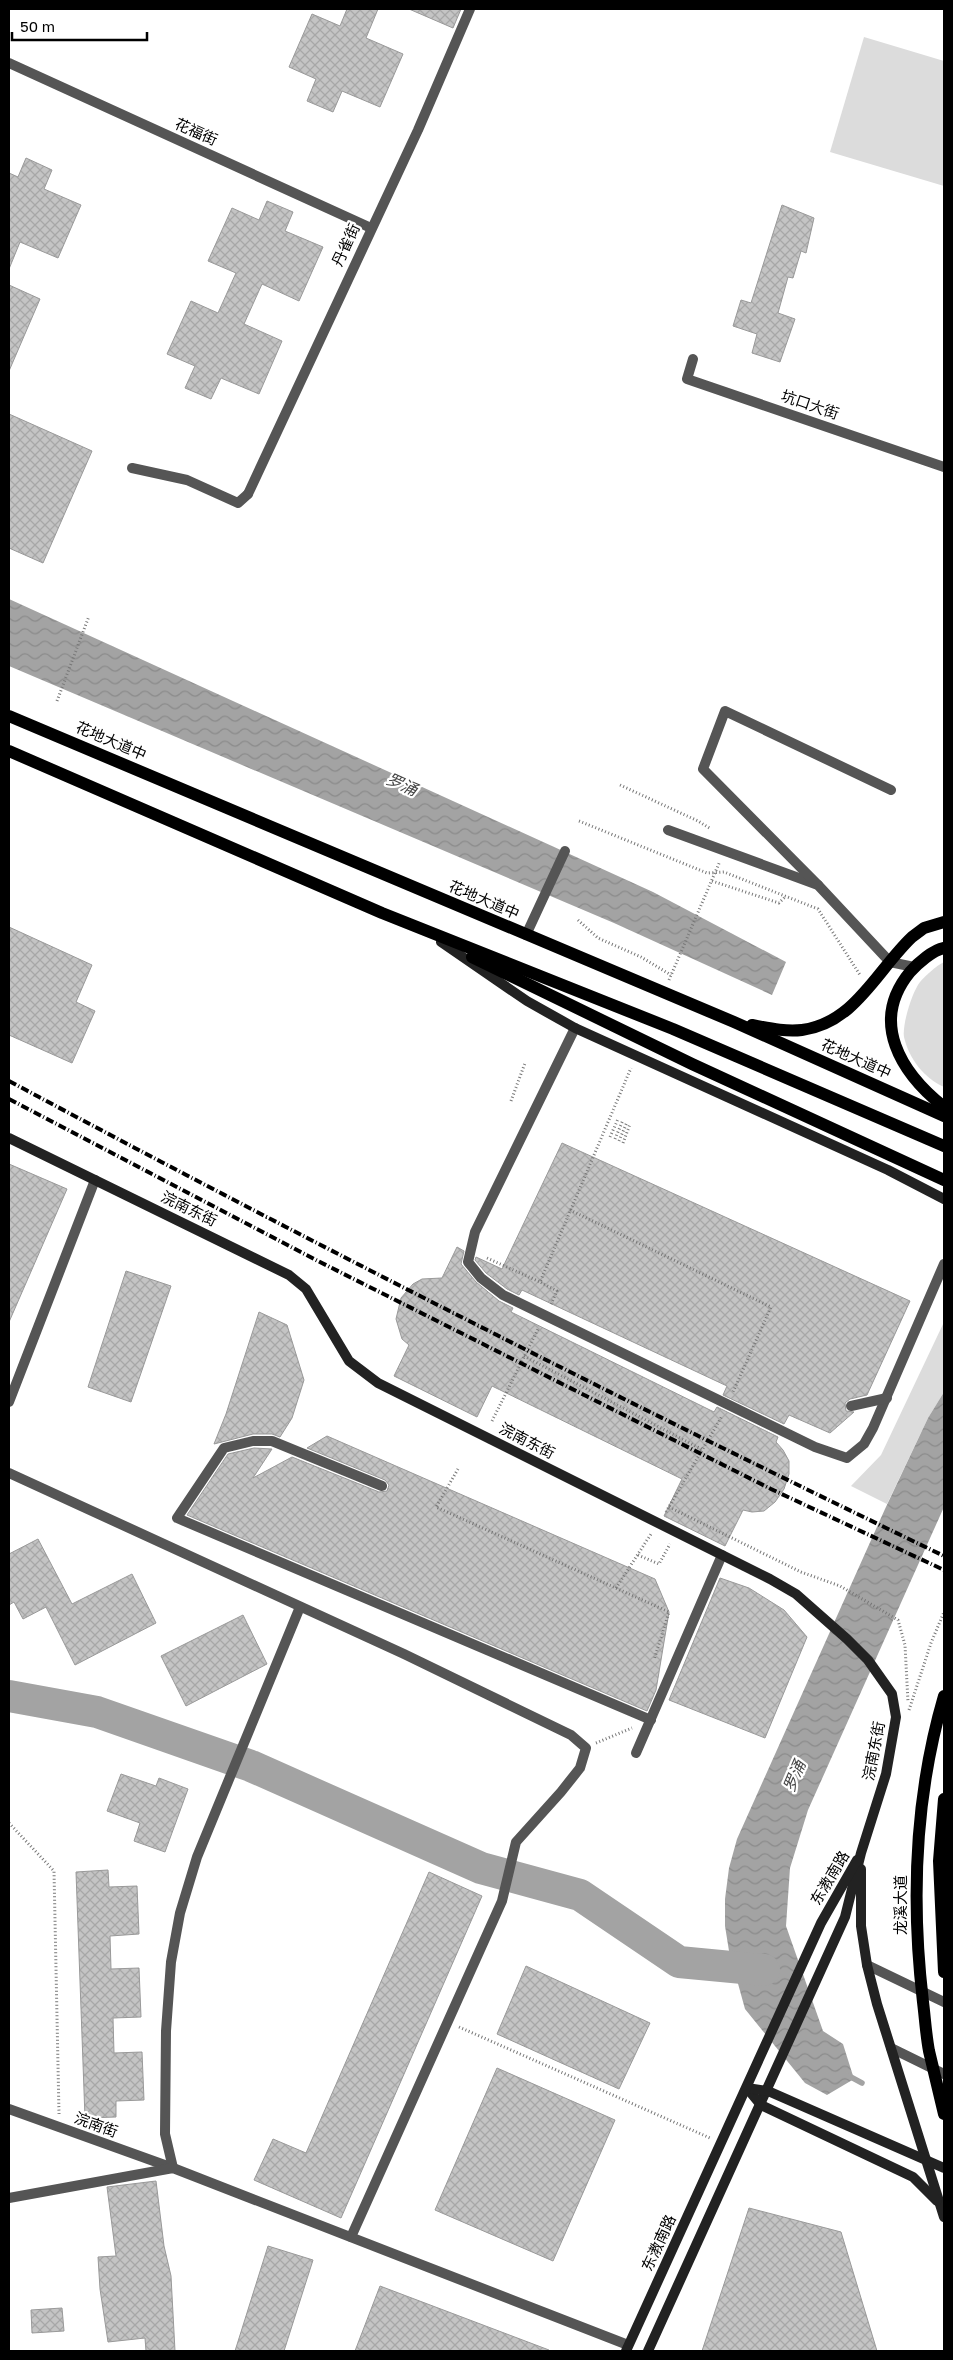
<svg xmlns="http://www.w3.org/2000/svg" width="953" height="2360" font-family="'Golos Text','Noto Sans SC',sans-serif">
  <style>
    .grass { fill: #dcdcdc }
    .water { fill: url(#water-waves) }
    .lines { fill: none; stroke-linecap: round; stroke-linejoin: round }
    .stream { stroke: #a3a3a3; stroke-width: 5.5 }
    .river { stroke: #a3a3a3; stroke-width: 32 }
    .building { fill: url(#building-cross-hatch); stroke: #999 }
    .path { stroke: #777; stroke-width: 3; stroke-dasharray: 1 2.5; stroke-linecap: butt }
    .lane { stroke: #555; stroke-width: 10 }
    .street { stroke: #555; stroke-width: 10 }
    .secondary { stroke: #222; stroke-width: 10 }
    .primary { stroke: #000; stroke-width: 12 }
    .rail { stroke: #000; stroke-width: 4; stroke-dasharray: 8 2.5 1 2.5; stroke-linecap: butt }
    .labels { text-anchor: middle; stroke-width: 4.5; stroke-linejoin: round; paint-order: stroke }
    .street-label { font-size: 15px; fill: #000; stroke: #fff }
    .water-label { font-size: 16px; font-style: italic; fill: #444; stroke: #fff }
  </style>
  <defs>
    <pattern id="water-waves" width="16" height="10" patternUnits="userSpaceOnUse" patternTransform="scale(1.25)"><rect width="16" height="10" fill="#a3a3a3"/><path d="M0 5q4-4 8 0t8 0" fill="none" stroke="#8b8b8b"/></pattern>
    <pattern id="building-cross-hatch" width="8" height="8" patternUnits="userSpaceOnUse" patternTransform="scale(1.25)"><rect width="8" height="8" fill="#c4c4c4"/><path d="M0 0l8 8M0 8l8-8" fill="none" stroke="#a7a7a7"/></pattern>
  </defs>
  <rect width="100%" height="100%" fill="#fff"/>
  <!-- grass -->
  <g class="grass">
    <path d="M864 37 944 61V186L830 152Z"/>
    <path d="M944 962V1087C924 1078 909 1059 904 1037 902 1025 912 992 920 982 926 975 936 966 944 962Z"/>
    <path d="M944 1322V1392L928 1418 887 1504 851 1486 881 1455Z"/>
  </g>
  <!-- water -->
  <g class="water">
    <path d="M9 599 653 892 786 962 772 995 614 923 9 666Z"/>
    <path d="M944 1392V1507L808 1810 790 1868 786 1926 823 2031 843 2044 854 2079 827 2095 805 2083 745 2009 729 1951 725 1926V1899L729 1868 737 1839 885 1509 928 1418Z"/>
  </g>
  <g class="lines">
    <!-- stream -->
    <path class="stream" d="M849 2076 862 2083"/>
    <!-- river -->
    <path class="river" d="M9 1696 97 1712 251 1766 481 1868 580 1895 679 1962 764 1970"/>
  </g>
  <!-- building -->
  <g class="building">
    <path d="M347 9H378L366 38 403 54 380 107 342 91 333 112 307 101 316 79 289 67 312 14 340 26Z"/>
    <path d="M409 9H461L453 28Z"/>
    <path d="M26 158 52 170 44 189 81 205 58 258 20 242 9 269V173L18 177Z"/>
    <path d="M267 201 293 212 285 231 323 247 299 301 262 284 244 324 282 341 259 394 221 378 211 399 185 388 195 366 167 354 191 301 218 313 236 273 208 261 232 208 259 220Z"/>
    <path d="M782 205 814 218 806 253 801 251 793 278 788 277 778 313 795 319 780 362 752 353 757 334 733 326 741 300 751 303Z"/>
    <path d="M9 285 40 299 9 371Z"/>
    <path d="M9 414 92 451 43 563 9 548Z"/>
    <path d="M9 927 92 965 76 1002 95 1011 72 1063 9 1035Z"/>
    <path d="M562 1143 910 1301 867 1395 850 1399 845 1403 846 1411 854 1412 830 1433 789 1415 784 1424 723 1395 727 1386 522 1290 519 1295 507 1289 486 1273 475 1260 476 1257 502 1269Z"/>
    <path d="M9 1164 67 1189 9 1322Z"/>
    <path d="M457 1247 464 1251 461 1264 476 1282 499 1301 513 1308 511 1312 714 1412 717 1407 778 1437 776 1442 783 1450 789 1461V1474L784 1489 775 1502 764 1511 752 1512 743 1510 725 1546 664 1516 682 1479 492 1386 477 1417 394 1376 409 1345 402 1339 396 1319 401 1298 413 1284 422 1279 442 1278Z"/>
    <path d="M126 1271 171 1286 131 1402 88 1387Z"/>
    <path d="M259 1312 287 1325 304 1380 292 1418 280 1437 272 1434H253L214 1444 226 1414Z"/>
    <path d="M327 1436 655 1579 669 1612 656 1690 647 1711 187 1515 228 1454 254 1448 272 1449 253 1478 292 1457 379 1492 387 1491 389 1485 385 1480 307 1448Z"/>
    <path d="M38 1539 72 1604 132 1574 156 1623 75 1665 46 1607 23 1619 14 1602 9 1605V1554Z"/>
    <path d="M720 1578 749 1588 784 1610 807 1637 765 1738 669 1700Z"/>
    <path d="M243 1615 267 1664 186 1706 161 1656Z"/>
    <path d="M121 1774 156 1786 159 1778 188 1789 165 1852 134 1841 140 1823 107 1811Z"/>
    <path d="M108 1870 109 1887 137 1886 139 1934 110 1936 111 1969 139 1968 141 2017 113 2018 114 2053 142 2052 144 2100 116 2101V2117L85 2118 76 1872Z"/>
    <path d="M429 1872 482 1896 341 2218 254 2180 273 2139 306 2153Z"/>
    <path d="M526 1966 650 2023 619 2089 497 2034Z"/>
    <path d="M497 2068 615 2120 553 2261 435 2210Z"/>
    <path d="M156 2181 164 2246 171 2276 175 2351H146L145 2338 108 2342 100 2289 98 2257 116 2256 107 2187Z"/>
    <path d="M749 2208 841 2232 877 2351H702Z"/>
    <path d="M268 2246 313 2260 284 2351H235Z"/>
    <path d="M380 2286 549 2350V2351H355Z"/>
    <path d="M62 2308 64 2331 32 2333 31 2310Z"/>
  </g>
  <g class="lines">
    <!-- path -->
    <g class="path">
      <path d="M57 701 89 616"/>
      <path d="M620 785 698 821 711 829"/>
      <path d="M579 821 707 873 724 872 818 909 860 975"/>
      <path d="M712 881 779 903 786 896"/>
      <path d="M578 920 598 938 641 957 671 975"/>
      <path d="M669 980 720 861"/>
      <path d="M511 1101 525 1063"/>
      <path d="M610 1137 618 1119"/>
      <path d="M615 1139 623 1120"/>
      <path d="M619 1141 627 1122"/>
      <path d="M623 1143 630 1124"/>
      <path d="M570 1210 771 1307 733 1392"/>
      <path d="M487 1258 540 1282"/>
      <path d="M551 1304 557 1291 540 1282 631 1068"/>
      <path d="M524 1356 703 1450"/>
      <path d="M492 1421 539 1327"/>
      <path d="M458 1469 436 1507 669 1612 654 1660"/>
      <path d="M669 1507 801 1572 840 1586 898 1620 905 1645 908 1702"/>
      <path d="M666 1512 722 1416"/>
      <path d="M638 1555 659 1564 670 1544"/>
      <path d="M616 1588 651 1534"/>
      <path d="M909 1710 931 1643 944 1612"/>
      <path d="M596 1743 632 1728"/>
      <path d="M9 1823 54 1871 59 2114"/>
      <path d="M459 2027 710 2138"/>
    </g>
    <!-- lane -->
    <g class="lane">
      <path d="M132 468 187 480 238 503 248 494"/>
      <path d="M668 830 818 885 890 962 914 967"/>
      <path d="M818 885 703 769 725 711 891 790"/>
      <path d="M575 1028 475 1232 468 1262 481 1278 503 1295 815 1447 847 1458 864 1444 873 1428 944 1264"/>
      <path d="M851 1406 887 1398"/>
      <path d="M382 1486 272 1441H253L224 1448 177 1518 651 1720"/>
      <path d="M636 1753 722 1555"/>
      <path d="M867 1965 944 2002"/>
    </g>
    <!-- street -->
    <g class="street">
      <path d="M9 63 371 228"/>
      <path d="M693 359 687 379 944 467"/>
      <path d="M248 494 418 130 470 9"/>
      <path d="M526 935 565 851"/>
      <path d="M9 1402 95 1180"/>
      <path d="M9 1473 404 1654 571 1735 586 1748 580 1768 561 1792 516 1842 502 1901 351 2237"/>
      <path d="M891 2048 944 2074"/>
      <path d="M9 2109 173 2168"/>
      <path d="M173 2168 165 2134 166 2031 171 1962 180 1913 197 1857 300 1607"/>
      <path d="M9 2198 173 2168 628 2345"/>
    </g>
    <!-- secondary -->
    <g class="secondary">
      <path d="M441 942 527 1001 575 1028 888 1170 944 1199"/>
      <path d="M9 1138 289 1275 306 1289 349 1361 378 1383 770 1579 796 1594 847 1639 868 1660 892 1694 896 1717 886 1774 861 1853 845 1917 648 2351"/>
      <path d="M861 1869V1926L867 1965 877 2004 944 2217"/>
      <path d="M747 2088 761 2105 913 2177 937 2201"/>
      <path d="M747 2088 768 2091 944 2168"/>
      <path d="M626 2351 821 1923 857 1860"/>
    </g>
    <!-- primary -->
    <g class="primary">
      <path d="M9 716 734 1022 944 1116"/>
      <path d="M9 751 382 913 673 1029 944 1146"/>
      <path d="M944 948C933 950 918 963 910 972 869 1022 901 1073 944 1107"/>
      <path d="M472 957 692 1064 944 1180"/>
      <path d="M752 1025C768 1028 785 1032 802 1030 855 1023 877 970 912 937L924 928 944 922"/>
      <path d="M944 1696C915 1795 911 1900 923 2002 925 2018 926 2035 929 2051 934 2072 939 2093 944 2114"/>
      <path d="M944 1799 939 1861 944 1972"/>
    </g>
    <!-- rail -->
    <g class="rail">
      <path d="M9 1081C317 1246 629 1404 944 1556"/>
      <path d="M9 1099 316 1260 771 1489 944 1570"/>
    </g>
  </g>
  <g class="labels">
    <!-- street labels -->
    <g class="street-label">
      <text transform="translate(196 132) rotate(24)" y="5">花福街</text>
      <text transform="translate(346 245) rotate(-65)" y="5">丹雀街</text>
      <text transform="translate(810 405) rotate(19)" y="5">坑口大街</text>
      <text transform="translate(111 741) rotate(23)" y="5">花地大道中</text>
      <text transform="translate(484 900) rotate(23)" y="5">花地大道中</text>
      <text transform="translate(856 1059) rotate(24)" y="5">花地大道中</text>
      <text transform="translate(189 1209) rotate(26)" y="5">浣南东街</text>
      <text transform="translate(527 1441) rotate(27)" y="5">浣南东街</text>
      <text transform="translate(874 1751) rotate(-79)" y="5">浣南东街</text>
      <text transform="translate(830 1878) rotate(-59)" y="5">东漖南路</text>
      <text transform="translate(901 1905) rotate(-90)" y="5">龙溪大道</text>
      <text transform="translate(96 2125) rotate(20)" y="5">浣南街</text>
      <text transform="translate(659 2243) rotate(-65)" y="5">东漖南路</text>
    </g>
    <!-- water labels -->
    <g class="water-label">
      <text transform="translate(402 784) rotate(24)" y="6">罗涌</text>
      <text transform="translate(794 1776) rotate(-67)" y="6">罗涌</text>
    </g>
  </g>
  <!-- border -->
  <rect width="953" height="2360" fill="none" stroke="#000000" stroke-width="20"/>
  <!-- scale -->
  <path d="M12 32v8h135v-8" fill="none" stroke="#000000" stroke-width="2.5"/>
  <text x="20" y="32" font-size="15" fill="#000000" stroke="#ffffff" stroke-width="4" paint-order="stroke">50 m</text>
</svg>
